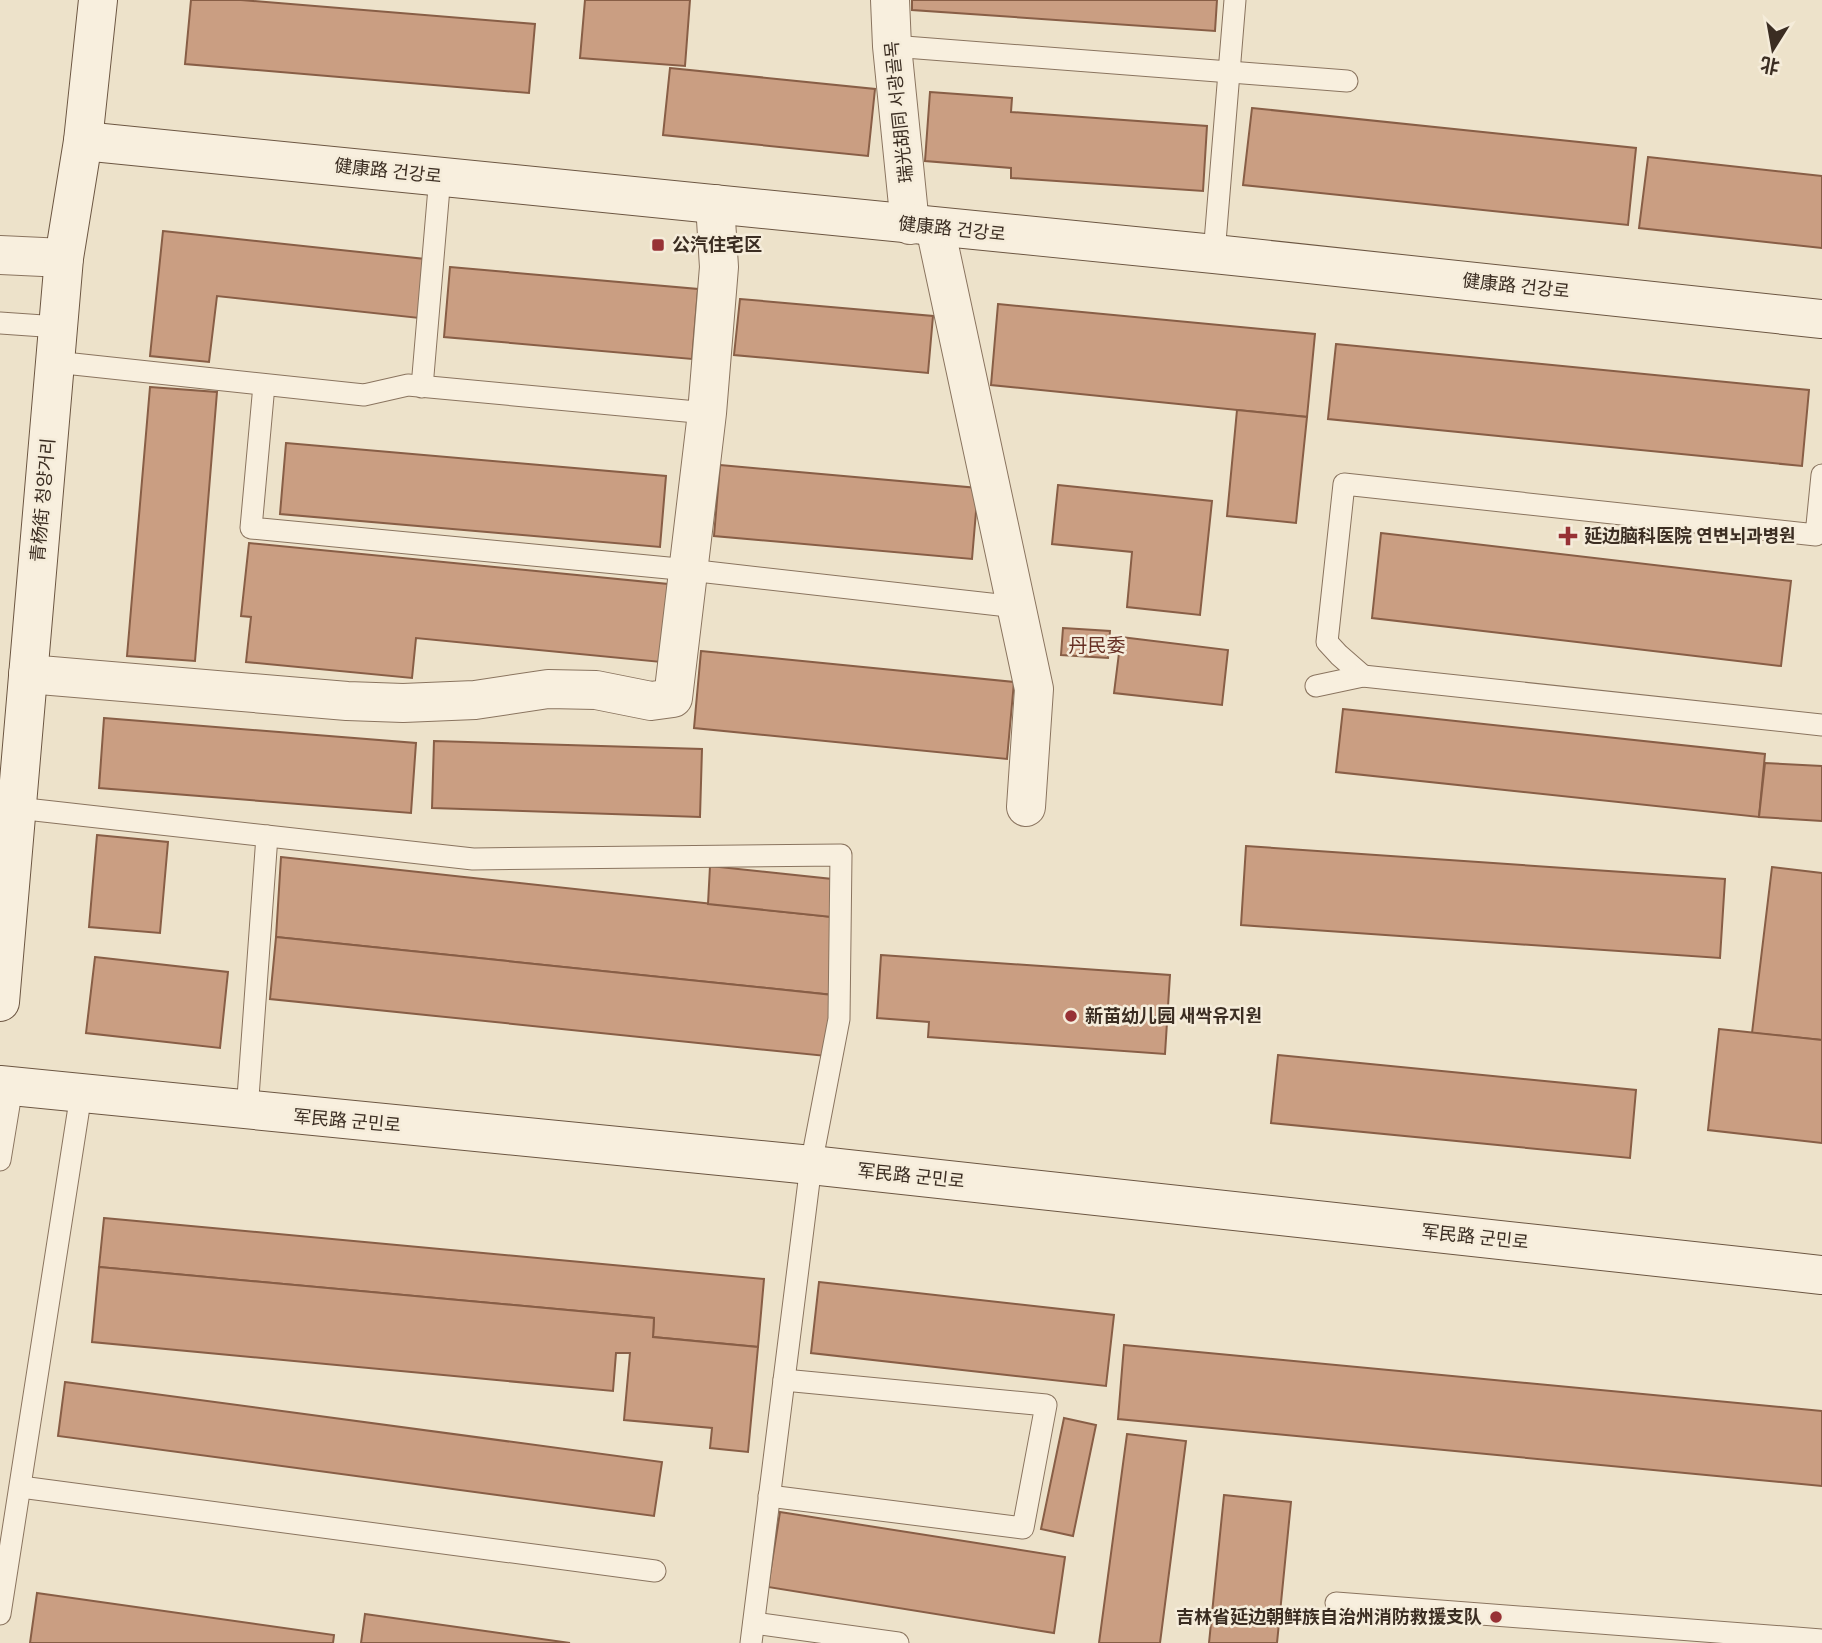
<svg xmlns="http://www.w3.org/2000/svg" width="1822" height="1643" font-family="Merriweather,'Noto Sans SC','Noto Sans KR',serif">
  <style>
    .building { fill: #ca9e82; stroke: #885e46; stroke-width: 2 }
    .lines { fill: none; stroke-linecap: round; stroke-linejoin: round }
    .lane-casing { stroke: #8a745f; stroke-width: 23 }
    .street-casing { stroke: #8a745f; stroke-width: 40 }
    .secondary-casing { stroke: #6c5642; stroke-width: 40 }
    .lane { stroke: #f8efde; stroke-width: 21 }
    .street { stroke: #f8efde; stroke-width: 38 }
    .secondary { stroke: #f8efde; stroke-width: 38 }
    .poi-dot { fill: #973135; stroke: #f5ecda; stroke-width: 2.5 }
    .labels { text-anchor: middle; stroke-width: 5; stroke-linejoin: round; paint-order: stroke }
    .street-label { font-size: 18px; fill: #3b2d22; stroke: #f5ecda }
    .poi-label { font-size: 18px; font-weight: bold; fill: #3b2d22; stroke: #f5ecda; text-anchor: start }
    .neighbourhood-label { font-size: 19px; fill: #662f23; stroke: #f5ecda }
  </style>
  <rect width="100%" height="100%" fill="#ede2ca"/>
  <!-- building -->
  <g class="building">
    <path d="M191 0H241L535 24 529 93 185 64Z"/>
    <path d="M585 0H690L685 66 580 58Z"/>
    <path d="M912 0H1217L1215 31 912 10Z"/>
    <path d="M670 68 875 89 868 156 663 135Z"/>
    <path d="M930 92 1012 98 1011 112 1207 126 1203 191 1011 178V168L925 161Z"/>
    <path d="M1252 108 1636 148 1628 225 1243 185Z"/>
    <path d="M1648 157 1822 176V248L1639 228Z"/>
    <path d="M163 231 425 259 419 318 217 296 209 362 150 356Z"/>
    <path d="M450 267 698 289 692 359 444 337Z"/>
    <path d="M740 299 933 316 928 373 734 355Z"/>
    <path d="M998 304 1315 334 1307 417 991 385Z"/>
    <path d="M1336 344 1809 390 1802 466 1328 419Z"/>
    <path d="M150 387 217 392 195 661 127 656Z"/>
    <path d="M1237 410 1307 417 1296 523 1227 516Z"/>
    <path d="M286 443 666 476 660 547 280 514Z"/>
    <path d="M720 465 978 488 972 559 714 536Z"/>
    <path d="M1058 485 1212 501 1200 615 1127 607 1132 552 1052 544Z"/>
    <path d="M1381 533 1791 581 1781 666 1372 618Z"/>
    <path d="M249 543 668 584 661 662 416 638 412 678 246 662 251 617 241 616Z"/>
    <path d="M1063 628 1110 631 1108 658 1061 655Z"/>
    <path d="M1121 637 1228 650 1222 705 1114 693Z"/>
    <path d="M701 651 1014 682 1007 759 694 728Z"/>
    <path d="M1343 709 1765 754 1759 817 1336 772Z"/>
    <path d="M104 718 416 743 411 813 99 788Z"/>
    <path d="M434 741 702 749 700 817 432 808Z"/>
    <path d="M1765 763 1822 766V821L1759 817Z"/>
    <path d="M97 835 168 842 160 933 89 927Z"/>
    <path d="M1246 846 1725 879 1720 958 1241 925Z"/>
    <path d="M281 857 832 917 833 995 276 937Z"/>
    <path d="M710 866 832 879V917L708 904Z"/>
    <path d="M1772 867 1822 873V1040L1752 1033Z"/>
    <path d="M276 937 833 995 826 1056 270 999Z"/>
    <path d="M881 955 1170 975 1165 1054 928 1037 929 1022 877 1018Z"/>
    <path d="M95 957 228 972 220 1048 86 1033Z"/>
    <path d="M1719 1029 1822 1040V1143L1708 1130Z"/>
    <path d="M1278 1055 1636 1090 1630 1158 1271 1123Z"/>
    <path d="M104 1218 764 1279 758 1347 653 1337 654 1318 99 1267Z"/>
    <path d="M99 1267 654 1318 653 1337 758 1347 748 1452 710 1448 712 1428 624 1420 630 1353H616L613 1391 92 1342Z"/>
    <path d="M819 1282 1114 1315 1106 1386 811 1353Z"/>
    <path d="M1124 1345 1822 1411V1486L1118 1419Z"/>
    <path d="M65 1382 662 1462 654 1516 58 1436Z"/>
    <path d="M1064 1418 1096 1425 1073 1536 1041 1529Z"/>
    <path d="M1127 1434 1186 1441 1160 1643H1099Z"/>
    <path d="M1224 1495 1291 1502 1277 1643H1209Z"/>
    <path d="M780 1512 1065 1557 1054 1633 768 1587Z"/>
    <path d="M37 1593 334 1635 333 1643H30Z"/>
    <path d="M365 1614 570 1643H361Z"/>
  </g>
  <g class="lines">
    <defs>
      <g id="lane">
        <path d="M892 46 1347 81"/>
        <path d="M1214 254 1235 0"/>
        <path d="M0 323 58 327"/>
        <path d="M55 362 364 395 408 385 707 413"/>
        <path d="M264 385 251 528 689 570 1017 607"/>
        <path d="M422 387 440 176"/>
        <path d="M1363 676 1339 655 1327 642 1344 484 1816 535 1822 475"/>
        <path d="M1316 686 1363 676 1822 725"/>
        <path d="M17 808 473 859 841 855 839 1019 811 1165 751 1643"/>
        <path d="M247 1111 267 836"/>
        <path d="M0 1160 12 1087"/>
        <path d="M21 1487 655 1571"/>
        <path d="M769 1496 1023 1528 1046 1405 784 1380"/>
        <path d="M1336 1603 1822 1640"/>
        <path d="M0 1614 81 1094"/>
        <path d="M754 1623 898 1643"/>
      </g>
      <g id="street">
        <path d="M890 0 892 46 910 225"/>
        <path d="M935 227 1034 689 1026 807"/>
        <path d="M0 255 64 258"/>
        <path d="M28 674 347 701 403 703 475 700 548 689 596 690 651 701 673 698 707 413 719 267 715 204"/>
      </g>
      <g id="secondary">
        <path d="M83 141 1214 254 1822 319"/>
        <path d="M0 1002 64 258 83 141 98 0"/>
        <path d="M0 1085 811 1165 1822 1275"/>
      </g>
    </defs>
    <!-- lane casing -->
    <use href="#lane" class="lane-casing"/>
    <!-- street casing -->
    <use href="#street" class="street-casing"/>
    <!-- secondary casing -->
    <use href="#secondary" class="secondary-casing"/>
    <!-- lane -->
    <use href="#lane" class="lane"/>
    <!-- street -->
    <use href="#street" class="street"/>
    <!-- secondary -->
    <use href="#secondary" class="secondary"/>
  </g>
  <!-- markers -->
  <g class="poi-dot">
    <rect x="651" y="238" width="14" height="14" rx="3.5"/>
    <path d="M1564.5 525.5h7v7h7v7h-7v7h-7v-7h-7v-7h7z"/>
    <circle cx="1071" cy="1016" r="7"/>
    <circle cx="1496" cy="1617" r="7"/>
  </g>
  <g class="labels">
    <!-- street labels -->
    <g class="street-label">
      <text transform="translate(899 112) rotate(-96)" y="6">瑞光胡同 서광골목</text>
      <text transform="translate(388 171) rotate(6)" y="6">健康路 건강로</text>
      <text transform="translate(952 229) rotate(6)" y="6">健康路 건강로</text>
      <text transform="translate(1516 286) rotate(6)" y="6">健康路 건강로</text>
      <text transform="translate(43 500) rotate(-85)" y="6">青杨街 청양거리</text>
      <text transform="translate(347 1121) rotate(5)" y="6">军民路 군민로</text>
      <text transform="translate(911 1176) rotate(6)" y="6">军民路 군민로</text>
      <text transform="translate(1475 1237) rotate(6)" y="6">军民路 군민로</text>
    </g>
    <!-- poi labels -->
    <g class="poi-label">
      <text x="672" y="251">公汽住宅区</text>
      <text x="1584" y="542">延边脑科医院 연변뇌과병원</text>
      <text x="1085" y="1022">新苗幼儿园 새싹유지원</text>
      <text x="1482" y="1623" text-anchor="end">吉林省延边朝鲜族自治州消防救援支队</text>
    </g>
    <!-- neighbourhood labels -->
    <g class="neighbourhood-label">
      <text x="1097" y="652">丹民委</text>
    </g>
  </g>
  <!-- north arrow -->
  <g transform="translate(1773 49) rotate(191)" stroke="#f5ecda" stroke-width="5" paint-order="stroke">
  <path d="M0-5L12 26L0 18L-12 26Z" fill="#3b2d22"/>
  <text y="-10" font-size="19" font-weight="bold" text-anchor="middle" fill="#3b2d22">北</text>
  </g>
</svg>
